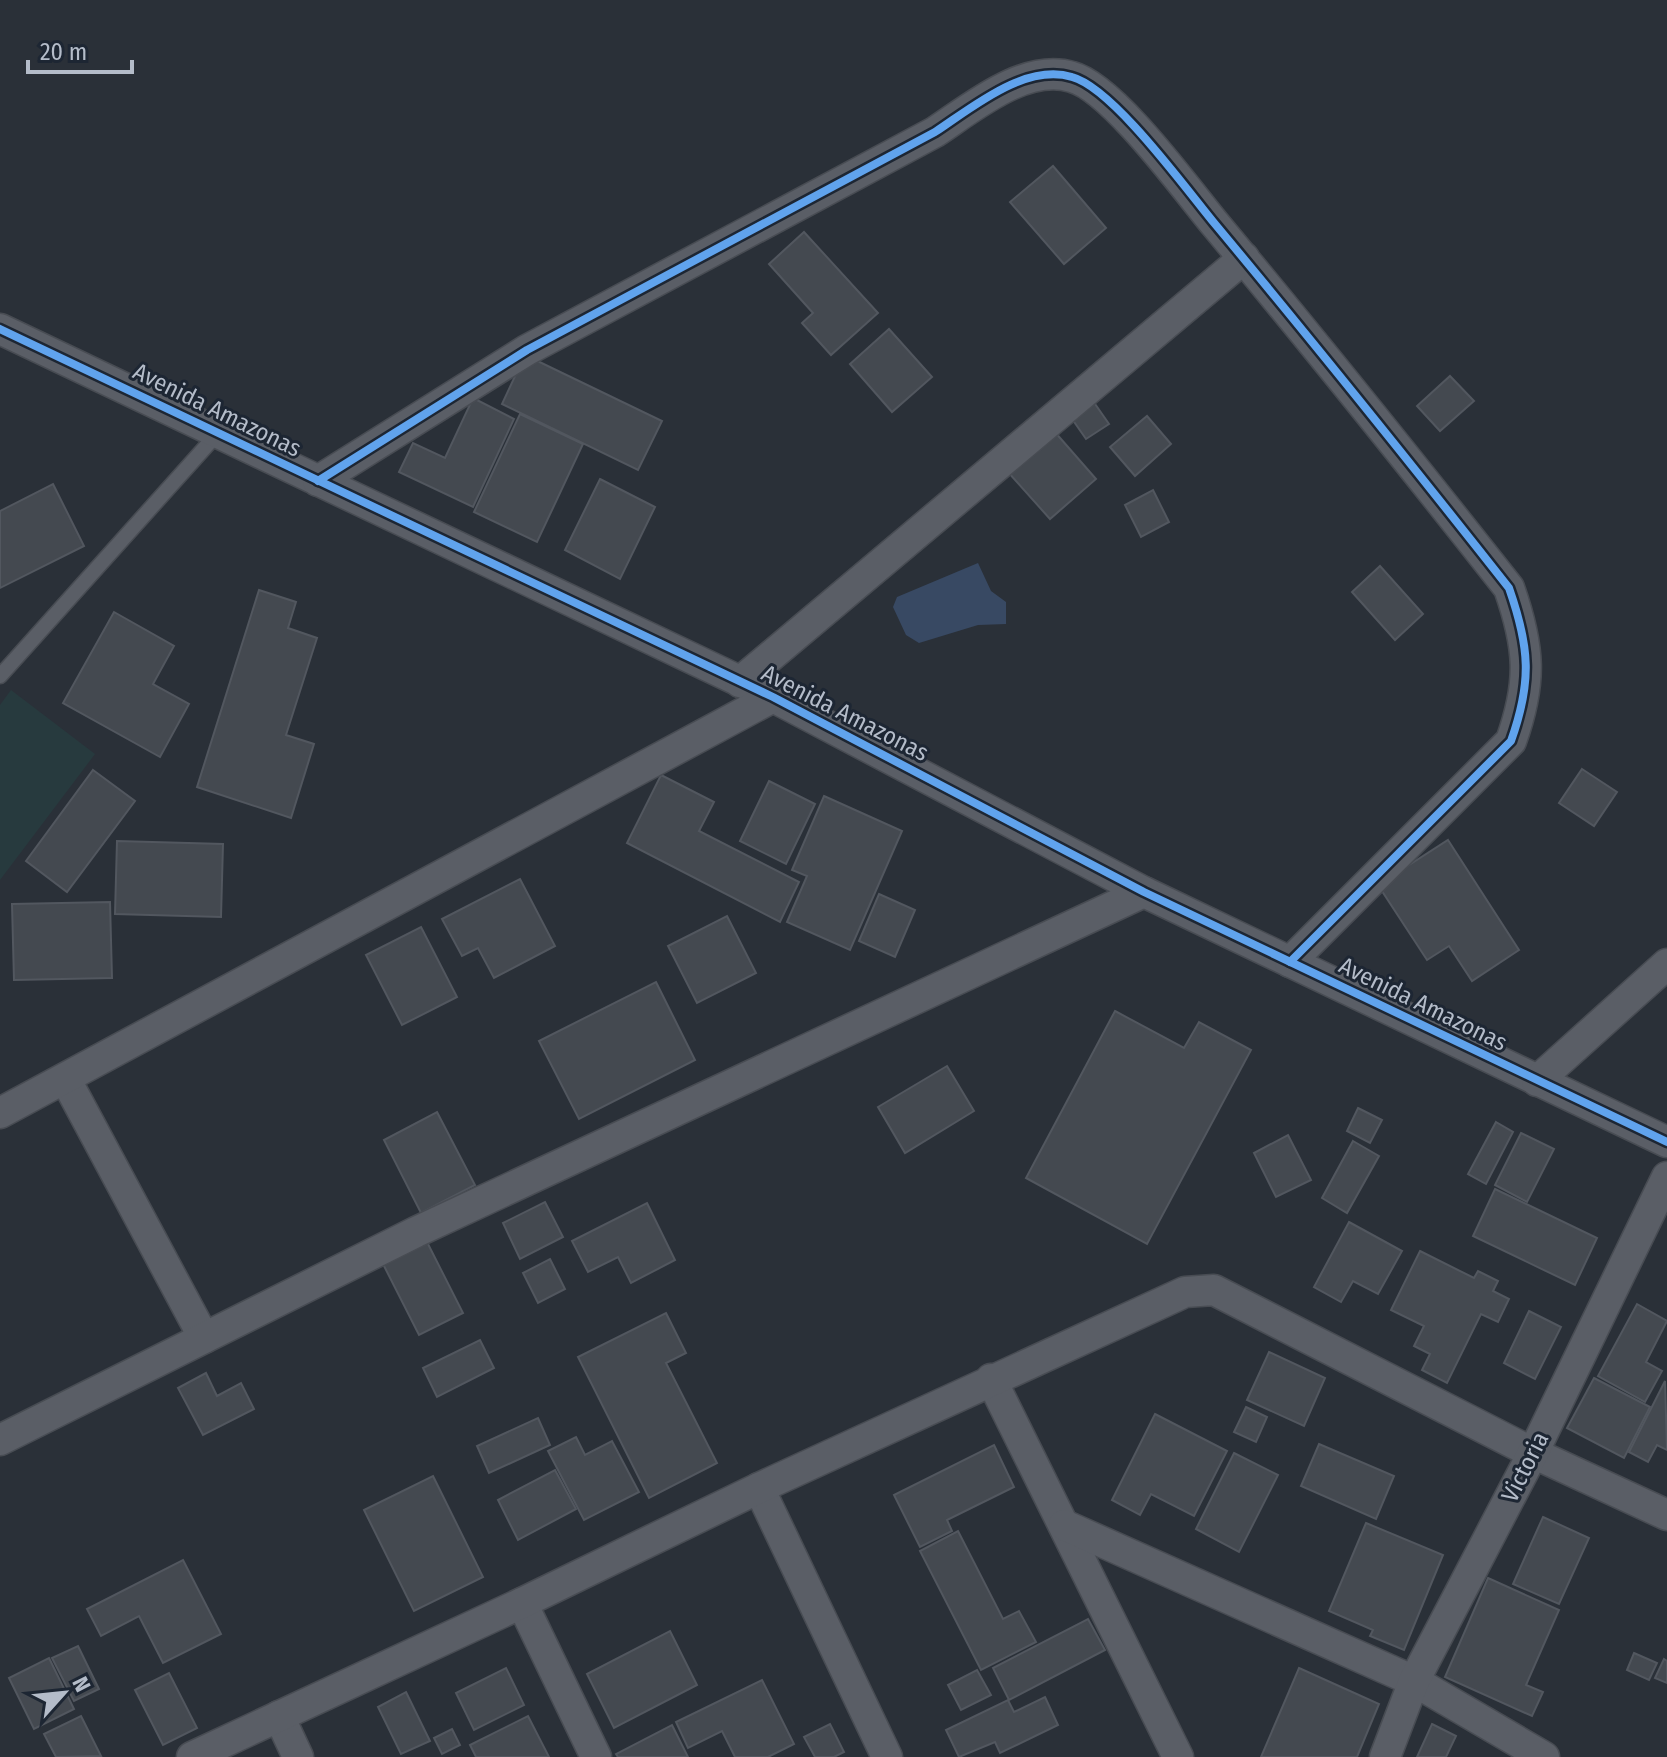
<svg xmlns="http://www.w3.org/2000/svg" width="1667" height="1757" font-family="'Fira Sans Condensed',sans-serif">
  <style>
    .green { fill: #273a3e }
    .water { fill: #384963 }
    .building { fill: #444950; stroke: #52575f; stroke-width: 2 }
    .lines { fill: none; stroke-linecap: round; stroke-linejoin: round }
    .lane-casing { stroke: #484c53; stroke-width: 17 }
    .street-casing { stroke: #484c53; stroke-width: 33 }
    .lane { stroke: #5a5e66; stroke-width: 14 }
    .street { stroke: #5a5e66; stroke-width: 30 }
    .cycleway-casing { stroke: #1d2633; stroke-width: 13 }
    .cycleway { stroke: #60a3ed; stroke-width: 8 }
    .labels { text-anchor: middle; stroke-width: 6; stroke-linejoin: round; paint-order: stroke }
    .street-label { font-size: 24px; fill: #b4bcc9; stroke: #1d2633 }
  </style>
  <rect width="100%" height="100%" fill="#2a3038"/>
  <!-- green -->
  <path class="green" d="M11 690 95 754 0 880V705Z"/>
  <!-- water -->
  <path class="water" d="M978 563 991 591 1006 602V624L978 625 919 643 906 635 893 607 897 597Z"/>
  <!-- building -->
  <g class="building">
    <path d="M1053 166 1106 228 1064 264 1010 202Z"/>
    <path d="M804 232 878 313 831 355 802 323 813 313 769 264Z"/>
    <path d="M889 329 932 377 892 412 850 364Z"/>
    <path d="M525 355 662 421 638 470 502 404Z"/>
    <path d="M1450 376 1474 401 1440 431 1417 406Z"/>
    <path d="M473 398 514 419 473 507 399 472 413 443 445 458Z"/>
    <path d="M1093 401 1109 424 1086 439 1070 416Z"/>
    <path d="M520 414 583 444 537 542 474 512Z"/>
    <path d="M1147 416 1171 444 1135 476 1110 447Z"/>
    <path d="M1054 431 1096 479 1050 519 1008 472Z"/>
    <path d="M600 479 655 507 620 579 565 550Z"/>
    <path d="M53 484 84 546 0 588V511Z"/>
    <path d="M1153 490 1169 522 1141 537 1125 505Z"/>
    <path d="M1380 566 1423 614 1395 640 1352 592Z"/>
    <path d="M259 590 296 602 288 628 317 638 286 735 314 744 291 818 197 787Z"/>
    <path d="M114 612 174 646 153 684 189 704 160 757 63 703Z"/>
    <path d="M1582 769 1617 792 1594 826 1559 803Z"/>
    <path d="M93 770 135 801 67 892 26 861Z"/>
    <path d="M661 775 714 802 699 831 799 882 780 922 627 843Z"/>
    <path d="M769 781 815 804 786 864 740 841Z"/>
    <path d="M824 796 902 831 850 950 787 922 807 876 792 870Z"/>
    <path d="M1448 840 1519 950 1472 981 1449 946 1427 960 1378 885Z"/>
    <path d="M117 841 223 844 221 917 115 914Z"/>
    <path d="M520 879 555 946 494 978 478 948 462 956 442 919Z"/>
    <path d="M879 894 915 910 895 957 859 941Z"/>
    <path d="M110 902 112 978 14 980 12 904Z"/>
    <path d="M727 916 756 973 697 1003 668 946Z"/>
    <path d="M421 927 457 997 402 1025 366 955Z"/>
    <path d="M656 982 695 1060 579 1119 539 1041Z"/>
    <path d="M1115 1011 1184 1048 1199 1022 1251 1050 1147 1244 1026 1178Z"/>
    <path d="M947 1066 974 1111 905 1153 878 1107Z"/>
    <path d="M1358 1108 1382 1120 1370 1143 1347 1131Z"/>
    <path d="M437 1112 475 1185 421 1213 384 1140Z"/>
    <path d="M1496 1122 1513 1132 1486 1184 1468 1174Z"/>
    <path d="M1521 1133 1554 1149 1527 1202 1495 1185Z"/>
    <path d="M1288 1135 1311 1180 1276 1197 1254 1153Z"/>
    <path d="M1353 1141 1379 1156 1347 1213 1322 1198Z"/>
    <path d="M1495 1189 1597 1238 1575 1285 1473 1236Z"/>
    <path d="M545 1202 563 1237 520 1259 503 1223Z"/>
    <path d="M647 1203 675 1260 631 1283 618 1257 588 1272 572 1241Z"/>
    <path d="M1349 1222 1402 1251 1378 1294 1353 1281 1341 1302 1314 1287Z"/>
    <path d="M427 1242 463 1313 419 1335 383 1264Z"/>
    <path d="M1420 1251 1474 1278 1478 1271 1498 1281 1493 1291 1509 1299 1498 1322 1481 1314 1447 1383 1422 1370 1430 1354 1414 1346 1424 1326 1391 1310Z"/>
    <path d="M550 1259 565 1289 538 1303 523 1273Z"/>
    <path d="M1637 1304 1667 1321 1646 1362 1662 1371 1645 1402 1598 1376Z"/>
    <path d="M1529 1311 1561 1327 1535 1379 1504 1363Z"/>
    <path d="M666 1313 686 1353 666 1363 717 1463 649 1498 578 1357Z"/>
    <path d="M480 1340 494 1368 437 1397 423 1368Z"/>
    <path d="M1269 1352 1325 1378 1304 1426 1247 1400Z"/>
    <path d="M206 1373 217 1396 241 1383 254 1409 203 1435 178 1388Z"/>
    <path d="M1594 1378 1650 1407 1624 1458 1567 1428Z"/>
    <path d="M1665 1381 1667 1450 1657 1445 1648 1462 1629 1452Z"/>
    <path d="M1246 1407 1267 1417 1256 1442 1234 1432Z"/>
    <path d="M1155 1414 1227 1451 1194 1516 1151 1494 1140 1515 1112 1500Z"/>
    <path d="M538 1418 550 1445 489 1473 477 1446Z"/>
    <path d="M576 1437 585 1455 612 1441 639 1492 584 1520 548 1451Z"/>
    <path d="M1319 1444 1394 1476 1376 1519 1301 1486Z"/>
    <path d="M994 1445 1014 1487 947 1520 952 1531 920 1547 894 1495Z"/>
    <path d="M1234 1453 1278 1475 1239 1552 1196 1529Z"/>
    <path d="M555 1470 576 1509 518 1540 498 1500Z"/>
    <path d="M433 1476 483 1577 414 1611 364 1510Z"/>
    <path d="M1543 1517 1589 1538 1559 1604 1513 1584Z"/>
    <path d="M1366 1523 1443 1555 1404 1650 1370 1636 1373 1630 1329 1611Z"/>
    <path d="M958 1531 1003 1619 1019 1611 1036 1642 981 1670 920 1551Z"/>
    <path d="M183 1560 221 1634 163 1663 139 1616 101 1636 87 1609Z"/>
    <path d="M1488 1578 1559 1610 1526 1685 1543 1692 1532 1716 1445 1677Z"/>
    <path d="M1088 1619 1105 1650 1009 1700 993 1668Z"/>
    <path d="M670 1631 697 1685 614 1728 587 1674Z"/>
    <path d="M78 1646 99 1689 74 1701 52 1658Z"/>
    <path d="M1634 1653 1657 1663 1649 1680 1627 1670Z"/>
    <path d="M49 1658 74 1709 34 1729 9 1678Z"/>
    <path d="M1664 1659 1667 1661V1683L1655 1678Z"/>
    <path d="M506 1668 524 1705 474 1730 456 1693Z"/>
    <path d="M1299 1668 1379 1704 1357 1757H1261Z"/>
    <path d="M977 1670 991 1695 961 1710 948 1685Z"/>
    <path d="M169 1673 197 1728 163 1745 135 1690Z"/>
    <path d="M762 1680 794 1744 768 1757H735L722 1731 688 1748 676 1722Z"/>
    <path d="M406 1692 430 1741 401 1754 378 1707Z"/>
    <path d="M1045 1697 1058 1725 1000 1753 995 1742 959 1757 946 1730 1008 1700 1014 1712Z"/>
    <path d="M81 1716 101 1756 56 1757 44 1734Z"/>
    <path d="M528 1716 549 1757H476L470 1745Z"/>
    <path d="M830 1724 844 1752 834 1757H815L804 1737Z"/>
    <path d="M1432 1724 1456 1736 1446 1757H1417Z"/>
    <path d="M672 1725 688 1757H618L616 1754Z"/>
    <path d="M452 1729 460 1745 442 1754 434 1738Z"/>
  </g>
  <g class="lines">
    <defs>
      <path id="lane" d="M0 676 218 433"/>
      <g id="street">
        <path d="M0 329 773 697 1144 892 1667 1142"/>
        <path d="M318 481 527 350 935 132C973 107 1025 63 1072 77 1113 88 1186 189 1215 224 1315 344 1412 465 1509 588 1530 648 1532 682 1511 741L1290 962"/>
        <path d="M740 682 1244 258"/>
        <path d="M66 1080 204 1338"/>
        <path d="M1537 1081 1667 964"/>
        <path d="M0 1113 773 697"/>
        <path d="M991 1379 1178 1757"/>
        <path d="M0 1440 416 1232 1144 892"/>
        <path d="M759 1488 887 1757"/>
        <path d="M1064 1525 1414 1681 1544 1757"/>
        <path d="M522 1603 596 1757"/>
        <path d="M279 1716 298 1757"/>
        <path d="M192 1757 522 1603 759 1488 1185 1292 1214 1290 1533 1453 1667 1515"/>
        <path d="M1385 1757 1414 1681 1533 1453 1667 1177"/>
      </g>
    </defs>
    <!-- lane casing -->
    <use href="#lane" class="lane-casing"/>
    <!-- street casing -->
    <use href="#street" class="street-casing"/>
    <!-- lane -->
    <use href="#lane" class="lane"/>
    <!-- street -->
    <use href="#street" class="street"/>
    <defs>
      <g id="cycleway">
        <path d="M0 329 773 697 1144 892 1667 1142"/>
        <path d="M318 481 527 350 935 132C973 107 1025 63 1072 77 1113 88 1186 189 1215 224 1315 344 1412 465 1509 588 1530 648 1532 682 1511 741L1290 962"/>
      </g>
    </defs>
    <!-- cycleway casing -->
    <use href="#cycleway" class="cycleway-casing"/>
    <!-- cycleway -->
    <use href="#cycleway" class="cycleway"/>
  </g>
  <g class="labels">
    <!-- street labels -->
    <g class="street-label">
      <text transform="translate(217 410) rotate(26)" y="8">Avenida Amazonas</text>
      <text transform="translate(845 713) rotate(27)" y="8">Avenida Amazonas</text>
      <text transform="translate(1423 1004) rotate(26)" y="8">Avenida Amazonas</text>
      <text transform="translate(1525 1467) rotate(-63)" y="8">Victoria</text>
    </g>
  </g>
  <!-- north arrow -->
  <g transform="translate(64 1693) rotate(63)" stroke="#1d2633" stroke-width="6" paint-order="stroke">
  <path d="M0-6L14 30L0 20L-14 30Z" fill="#b4bcc9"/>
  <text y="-12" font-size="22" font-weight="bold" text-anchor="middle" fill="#b4bcc9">N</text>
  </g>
  <!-- scale -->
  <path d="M28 60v12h104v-12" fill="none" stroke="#b4bcc9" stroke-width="4"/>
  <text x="40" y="60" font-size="24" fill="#b4bcc9" stroke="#1d2633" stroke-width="6" paint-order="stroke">20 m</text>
</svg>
